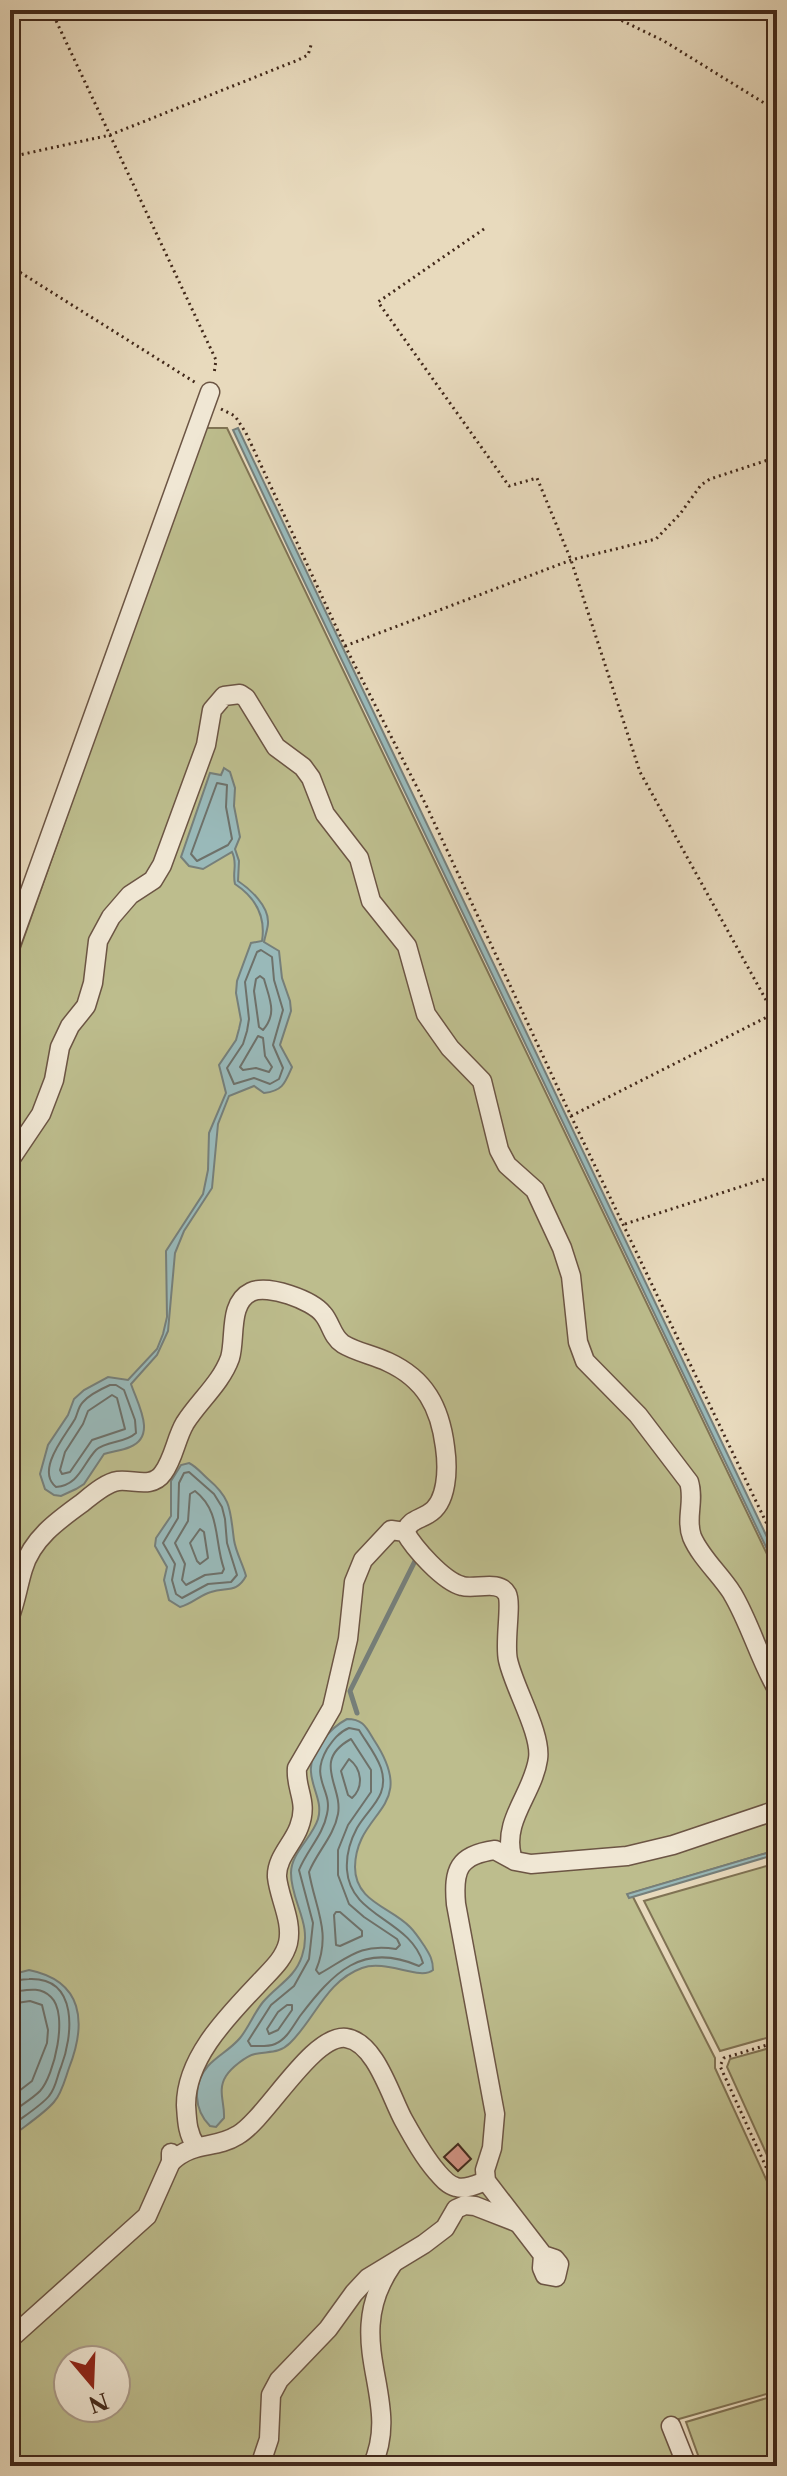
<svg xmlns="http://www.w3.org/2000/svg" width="787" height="2476" font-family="'Libre Caslon Text',serif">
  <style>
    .green { fill: #bdbd8d; stroke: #807354; stroke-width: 2; fill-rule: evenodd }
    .water { fill: #99b9b9; stroke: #767f7a; stroke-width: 2 }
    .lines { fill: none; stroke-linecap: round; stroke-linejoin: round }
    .shore { stroke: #6e716a; stroke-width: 2 }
    .stream { stroke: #767f7a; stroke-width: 5 }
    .building { fill: #d09282; stroke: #42291b; stroke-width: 2 }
    .minor-casing { stroke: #6c5544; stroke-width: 21 }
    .path { stroke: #42291b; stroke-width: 3; stroke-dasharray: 2 4; stroke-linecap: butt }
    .minor { stroke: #f0e7d4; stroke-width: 18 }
  </style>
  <rect width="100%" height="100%" fill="#e8dabd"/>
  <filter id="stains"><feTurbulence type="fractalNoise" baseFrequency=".0025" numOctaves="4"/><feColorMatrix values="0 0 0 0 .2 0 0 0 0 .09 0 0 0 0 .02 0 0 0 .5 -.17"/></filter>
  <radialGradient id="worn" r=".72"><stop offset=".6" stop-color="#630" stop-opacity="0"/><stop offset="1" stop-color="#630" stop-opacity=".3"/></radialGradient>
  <!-- green -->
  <g class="green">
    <path d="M204 428H227L777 1575V1850L631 1893 715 2058V2068L777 2203V2391L665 2423 679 2466H10V977ZM68 2360H116V2408H68Z"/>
    <path d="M777 1863V2035L720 2051 644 1901Z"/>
    <path d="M777 2046V2177L727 2067 730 2059Z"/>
    <path d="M777 2395V2466H702L686 2422Z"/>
  </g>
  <!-- water -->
  <g class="water">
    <path d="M238 428 777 1558V1570L292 556 233 430Z"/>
    <path d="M224 768 230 772 235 788 234 806 240 837 235 849 239 861 238 881C250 889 269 906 268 923 268 928 265 936 264 942L279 951 282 978 290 1001 291 1011 280 1045 292 1067C285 1083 283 1091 264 1093L254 1086 229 1096 218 1124 212 1188 184 1231 175 1253 168 1331 157 1355 131 1384C138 1405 157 1436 130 1447 121 1451 113 1451 104 1454L84 1484 76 1489 61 1496 54 1495 45 1489 40 1474 48 1445 68 1415 74 1399 84 1390 108 1377 128 1380 157 1349 163 1334 167 1317 166 1251 203 1194 208 1170 209 1133 226 1093 219 1065 236 1040 239 1029 241 1020 236 993 237 981 251 943 262 941C266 916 256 898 235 884 232 872 238 863 232 852L203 869 189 866 181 857 210 773 221 775Z"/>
    <path d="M189 1463C197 1467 201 1473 208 1479 232 1499 230 1511 234 1540 236 1553 243 1564 246 1576 237 1593 227 1587 211 1592 200 1595 192 1604 180 1607L169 1600 164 1580 167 1567 155 1546 156 1538 171 1516V1481L181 1465Z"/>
    <path d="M347 1719C363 1719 366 1727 374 1740 420 1810 356 1809 355 1867 355 1902 391 1907 410 1927 416 1933 421 1941 425 1947 430 1955 433 1960 433 1970 420 1981 386 1959 362 1968 326 1981 315 2019 290 2043 279 2054 268 2051 255 2054 246 2056 231 2068 226 2076 217 2090 225 2103 224 2118L216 2127 210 2126C194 2110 192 2084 208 2066 217 2056 231 2049 240 2038 249 2027 254 2013 263 2002 276 1986 295 1978 302 1956 313 1923 291 1903 291 1873 291 1853 312 1838 318 1819 323 1802 312 1789 311 1772 309 1751 330 1728 347 1719Z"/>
    <path d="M777 1850V1854L629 1898 627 1894Z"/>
    <path d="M29 1970C83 1981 87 2022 69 2068 65 2079 62 2093 54 2102 44 2114 23 2127 10 2138V1975Z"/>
  </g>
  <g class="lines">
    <!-- shore -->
    <g class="shore">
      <path d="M217 783 227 785 226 807 232 839 228 845 197 861 191 854Z"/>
      <path d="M261 950 272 957 274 980 283 1010 273 1045 283 1068 279 1079 270 1084 254 1078 234 1084 227 1068 243 1044 247 1031 249 1019 245 982 257 952Z"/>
      <path d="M260 976 264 979C269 998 278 1013 263 1030L259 1027 254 991 256 979Z"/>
      <path d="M258 1036 263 1038 265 1056 272 1067 269 1072 256 1068 243 1070 240 1067Z"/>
      <path d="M110 1385H116L124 1390 135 1420 136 1433C124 1444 107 1440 96 1450 82 1465 79 1485 56 1487 35 1470 66 1435 75 1419 78 1413 78 1407 83 1402 90 1394 101 1389 110 1385Z"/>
      <path d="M112 1395 117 1398 125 1429 92 1440 70 1472 62 1474 60 1470 65 1452 83 1424 88 1411Z"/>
      <path d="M189 1472 214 1494 222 1507 225 1519 227 1543 237 1575 231 1582 208 1584 182 1598 176 1594 172 1580 175 1564 163 1543 178 1518 179 1483 184 1473Z"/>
      <path d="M195 1491C221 1511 214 1541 224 1569L222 1573 205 1575 186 1585 182 1580 185 1564 175 1543 188 1521 190 1494Z"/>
      <path d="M200 1529 204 1532 208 1558 200 1564 197 1561 190 1543Z"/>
      <path d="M349 1728 359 1730C366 1742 376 1754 381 1768 390 1796 369 1807 357 1828 350 1841 346 1856 347 1870 350 1917 410 1919 423 1963L419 1966C362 1941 333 1973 300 2016 293 2026 287 2039 275 2044 268 2047 259 2046 251 2046L248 2041 271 2005 294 1986 309 1959 313 1923 299 1870C307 1850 323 1835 327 1814 333 1789 309 1780 327 1749 333 1740 339 1732 349 1728Z"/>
      <path d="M351 1739 371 1770V1792L348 1825 338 1850V1875L349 1904 364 1917 397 1939 400 1945 396 1949C360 1943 348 1958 319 1974L316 1970C332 1932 315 1908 309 1872 317 1852 334 1836 338 1814 343 1786 311 1761 351 1739Z"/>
      <path d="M349 1759C362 1769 364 1787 352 1798L348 1795 341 1771Z"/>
      <path d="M336 1912H340L362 1931V1936L340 1946 336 1945 334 1915Z"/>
      <path d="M10 1982C16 1981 22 1979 29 1979 79 1977 73 2036 61 2067 57 2076 56 2088 49 2096 41 2106 21 2118 10 2127"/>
      <path d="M10 1992C24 1991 39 1985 51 1997 69 2014 54 2076 40 2091 31 2100 19 2106 10 2114"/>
      <path d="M10 2004 30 2001 42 2005 48 2030 47 2043 32 2081 10 2098"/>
      <path d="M287 2005H292V2010L278 2030 269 2034 267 2029 278 2012Z"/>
    </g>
    <!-- stream -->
    <path class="stream" d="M357 1713 350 1691 417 1557"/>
  </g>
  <!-- building -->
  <path class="building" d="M458 2144 471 2159 458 2171 444 2157Z"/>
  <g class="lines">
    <defs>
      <g id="minor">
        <path d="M10 947 210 392"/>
        <path d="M10 1160 41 1114 54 1080 60 1047 70 1026 86 1006 93 983 98 941 111 917 130 895 153 880 162 865 206 745 212 710 224 696 240 694 246 698 276 747 303 767 311 778 325 814 359 858 371 901 407 946 426 1014 450 1048 482 1081 499 1150 507 1165 535 1190 562 1248 571 1276 578 1342 585 1361 638 1415 689 1482C695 1501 685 1519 692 1537 701 1558 720 1574 732 1593 750 1623 759 1658 777 1689"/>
        <path d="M10 1616C16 1601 18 1585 23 1569 32 1539 57 1521 82 1503 92 1495 105 1483 118 1481 133 1479 152 1489 163 1473 174 1458 176 1438 185 1423 199 1401 221 1383 230 1358 236 1338 228 1303 251 1292 268 1284 312 1300 323 1314 331 1323 332 1337 343 1344 356 1352 373 1355 388 1362 425 1379 440 1407 445 1447 448 1468 448 1503 428 1514 418 1520 410 1520 405 1532"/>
        <path d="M196 2146C187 2133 187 2120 186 2105 186 2057 229 2015 260 1982 271 1970 284 1959 288 1943 293 1921 279 1898 277 1877 276 1858 293 1844 299 1827 309 1801 295 1790 297 1768L332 1708 348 1639 354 1582 363 1560 391 1530 405 1532C414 1548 443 1581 462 1586 475 1590 499 1579 507 1594 512 1604 504 1643 508 1660 514 1688 542 1734 538 1759 533 1794 502 1820 512 1857"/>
        <path d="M171 2162C195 2140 214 2150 238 2135 267 2118 312 2034 346 2038 376 2042 391 2098 404 2121 414 2139 424 2157 437 2172 443 2179 448 2185 456 2187 466 2190 477 2184 486 2181"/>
        <path d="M543 2255 542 2268 545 2275 556 2277 559 2264 555 2259 543 2255 486 2181 485 2170 492 2148 495 2114 456 1904C453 1870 458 1855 495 1850L515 1861 531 1864 627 1856 673 1845 777 1810"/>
        <path d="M10 2339 147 2216 171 2162V2153"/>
        <path d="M671 2426 687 2466"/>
        <path d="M260 2466 269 2439 271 2395 279 2380 328 2329 354 2293 368 2278 424 2244 445 2228 456 2209 465 2205 475 2206 516 2222"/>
        <path d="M372 2466C404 2398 339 2342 392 2265"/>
      </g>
    </defs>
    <!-- minor casing -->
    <use href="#minor" class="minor-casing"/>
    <!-- path -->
    <g class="path">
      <path d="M51 10 216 360 214 374"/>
      <path d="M600 10 664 41 777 111"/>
      <path d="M10 157 110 135 298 60 308 55 312 42"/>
      <path d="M484 229 378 302 509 486 537 478 571 560 640 772 777 1020"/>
      <path d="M10 266 196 383"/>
      <path d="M221 409 235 416 246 433 345 646 426 805 571 1116 777 1545"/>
      <path d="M345 646 571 560 656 539 680 514 701 485 710 479 777 457"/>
      <path d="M571 1116 777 1012"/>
      <path d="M625 1224 777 1175"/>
      <path d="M777 2042 724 2058 720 2066 777 2191"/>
    </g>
    <!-- minor -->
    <use href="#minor" class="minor"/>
  </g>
  <!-- margin -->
  <rect width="787" height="2476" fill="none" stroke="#e8dabd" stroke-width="40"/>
  <rect x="12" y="12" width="763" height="2452" fill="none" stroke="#42291b" stroke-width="4"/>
  <rect x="20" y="20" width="747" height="2436" fill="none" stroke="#42291b" stroke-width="2"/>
  <!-- north arrow -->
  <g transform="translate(92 2384) rotate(161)"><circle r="38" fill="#f0e7d4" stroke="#aa9b8a" stroke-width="2"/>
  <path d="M0-6L14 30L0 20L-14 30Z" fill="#8f2418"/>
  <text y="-12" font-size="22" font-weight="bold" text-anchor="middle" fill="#42291b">N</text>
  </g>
  <rect width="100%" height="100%" filter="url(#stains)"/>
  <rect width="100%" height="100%" fill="url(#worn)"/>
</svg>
